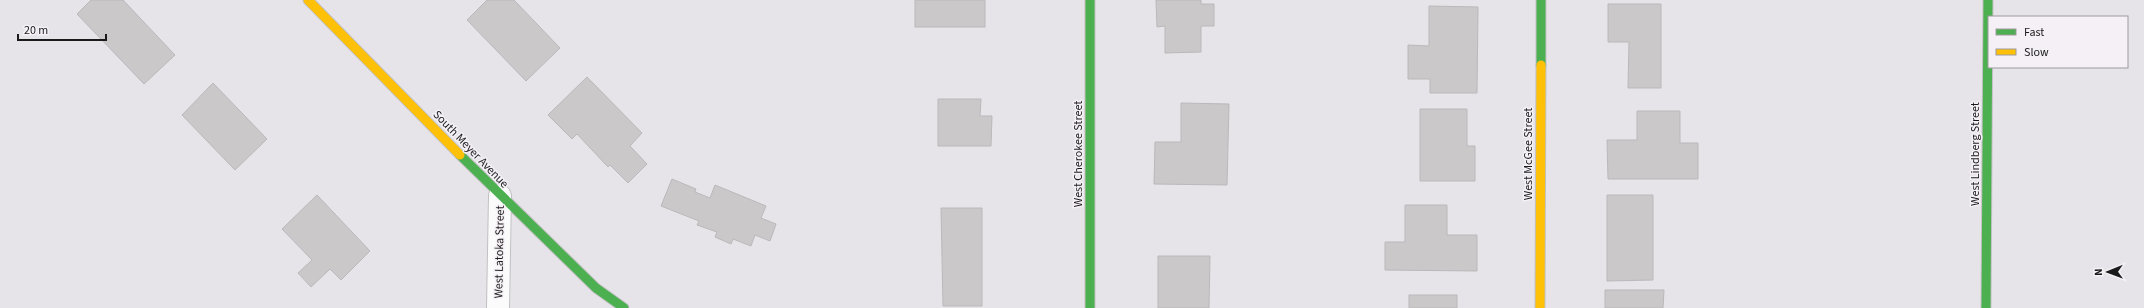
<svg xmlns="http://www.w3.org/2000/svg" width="2144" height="308" font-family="'Source Sans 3',sans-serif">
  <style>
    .building { fill: #cbc8ca; stroke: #bab8ba }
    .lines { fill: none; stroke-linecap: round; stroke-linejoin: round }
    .street-casing { stroke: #c1c0c2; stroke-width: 24 }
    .fast-casing { stroke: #c1c0c2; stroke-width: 11 }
    .slow-casing { stroke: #c1c0c2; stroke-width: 11 }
    .street { stroke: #fbfbfc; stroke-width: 22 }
    .fast { stroke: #4caf50; stroke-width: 9 }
    .slow { stroke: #ffc107; stroke-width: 9 }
    .labels { text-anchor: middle; stroke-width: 3; stroke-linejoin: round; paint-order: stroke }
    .street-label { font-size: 12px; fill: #1b1a1b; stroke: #f5f0f6 }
  </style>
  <rect width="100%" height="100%" fill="#e6e4e8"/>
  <!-- building -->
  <g class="building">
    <path d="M91 0H123L175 55 144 84 77 14Z"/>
    <path d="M487 0H514L560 48 526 81 467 20Z"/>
    <rect x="915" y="0" width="70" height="27"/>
    <path d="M1156 0H1201V4H1214V26H1201V52L1165 53V26L1157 27Z"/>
    <path d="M1608 4H1661V88H1628L1629 42H1608Z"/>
    <path d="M1429 6 1478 7 1477 93H1430V79H1408V45L1429 46Z"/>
    <path d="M587 77 642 133 630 146 647 164 628 183 610 165 608 167 577 134 572 139 548 115Z"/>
    <path d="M213 83 267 139 235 170 182 115Z"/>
    <path d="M938 99H981L980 116H992L991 146H938Z"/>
    <path d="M1181 103 1229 104 1227 185 1154 184 1155 142H1181Z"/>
    <path d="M1420 109H1467V146H1475V181H1420Z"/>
    <path d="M1637 111H1680V143H1698V179H1608L1607 140H1637Z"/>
    <path d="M672 179 696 189 695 192 710 198 715 185 766 206 761 218 776 224 770 241 755 235 751 246 733 239 731 244 715 237 717 232 697 225 699 221 661 206Z"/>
    <path d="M317 195 370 251 341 280 330 269 311 287 298 273 312 260 282 229Z"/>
    <path d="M1607 195H1653V280L1607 281Z"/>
    <path d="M1405 205H1447V235H1477V271L1385 270V242H1405Z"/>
    <path d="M941 208H982V306H943Z"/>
    <path d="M1158 256H1210L1209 308H1158Z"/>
    <path d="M1605 290H1664L1663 308H1605Z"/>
    <rect x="1409" y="295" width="48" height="13"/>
  </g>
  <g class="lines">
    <defs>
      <path id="street" d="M498 308 500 196"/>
      <g id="fast">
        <path d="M1090 0V308"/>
        <path d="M1541 65V0"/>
        <path d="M460 155 596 288 624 308"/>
        <path d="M1986 308 1988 0"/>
      </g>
      <g id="slow">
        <path d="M308 0 460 155"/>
        <path d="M1540 308 1541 65"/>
      </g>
    </defs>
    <!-- street casing -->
    <use href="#street" class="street-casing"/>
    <!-- fast casing -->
    <use href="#fast" class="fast-casing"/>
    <!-- slow casing -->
    <use href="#slow" class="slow-casing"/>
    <!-- street -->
    <use href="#street" class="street"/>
    <!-- fast -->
    <use href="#fast" class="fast"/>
    <!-- slow -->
    <use href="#slow" class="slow"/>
  </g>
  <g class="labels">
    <!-- street labels -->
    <g class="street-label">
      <text transform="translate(471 149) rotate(46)" y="4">South Meyer Avenue</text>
      <text transform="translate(1078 154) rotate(-90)" y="4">West Cherokee Street</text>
      <text transform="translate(1528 154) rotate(-90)" y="4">West McGee Street</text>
      <text transform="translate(1975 154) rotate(-90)" y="4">West Lindberg Street</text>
      <text transform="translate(499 252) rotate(-89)" y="4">West Latoka Street</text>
    </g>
  </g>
  <!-- legend -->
  <rect x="1988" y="16" width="140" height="52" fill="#f5f0f6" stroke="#9e9a9e"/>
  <rect x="1996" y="29" width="20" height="6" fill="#4caf50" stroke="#9e9a9e"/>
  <text x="2024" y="36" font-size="12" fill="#1b1a1b">Fast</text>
  <rect x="1996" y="49" width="20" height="6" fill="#ffc107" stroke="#9e9a9e"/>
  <text x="2024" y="56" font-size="12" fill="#1b1a1b">Slow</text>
  <!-- north arrow -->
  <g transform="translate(2108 272) rotate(269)" stroke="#f5f0f6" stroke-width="3" paint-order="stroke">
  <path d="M0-3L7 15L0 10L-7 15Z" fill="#1b1a1b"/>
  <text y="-6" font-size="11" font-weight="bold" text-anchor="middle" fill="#1b1a1b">N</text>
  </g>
  <!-- scale -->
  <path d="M18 34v6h88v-6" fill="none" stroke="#1b1a1b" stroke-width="2"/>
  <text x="24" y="34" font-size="12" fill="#1b1a1b" stroke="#f5f0f6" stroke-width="3" paint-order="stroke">20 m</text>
</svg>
